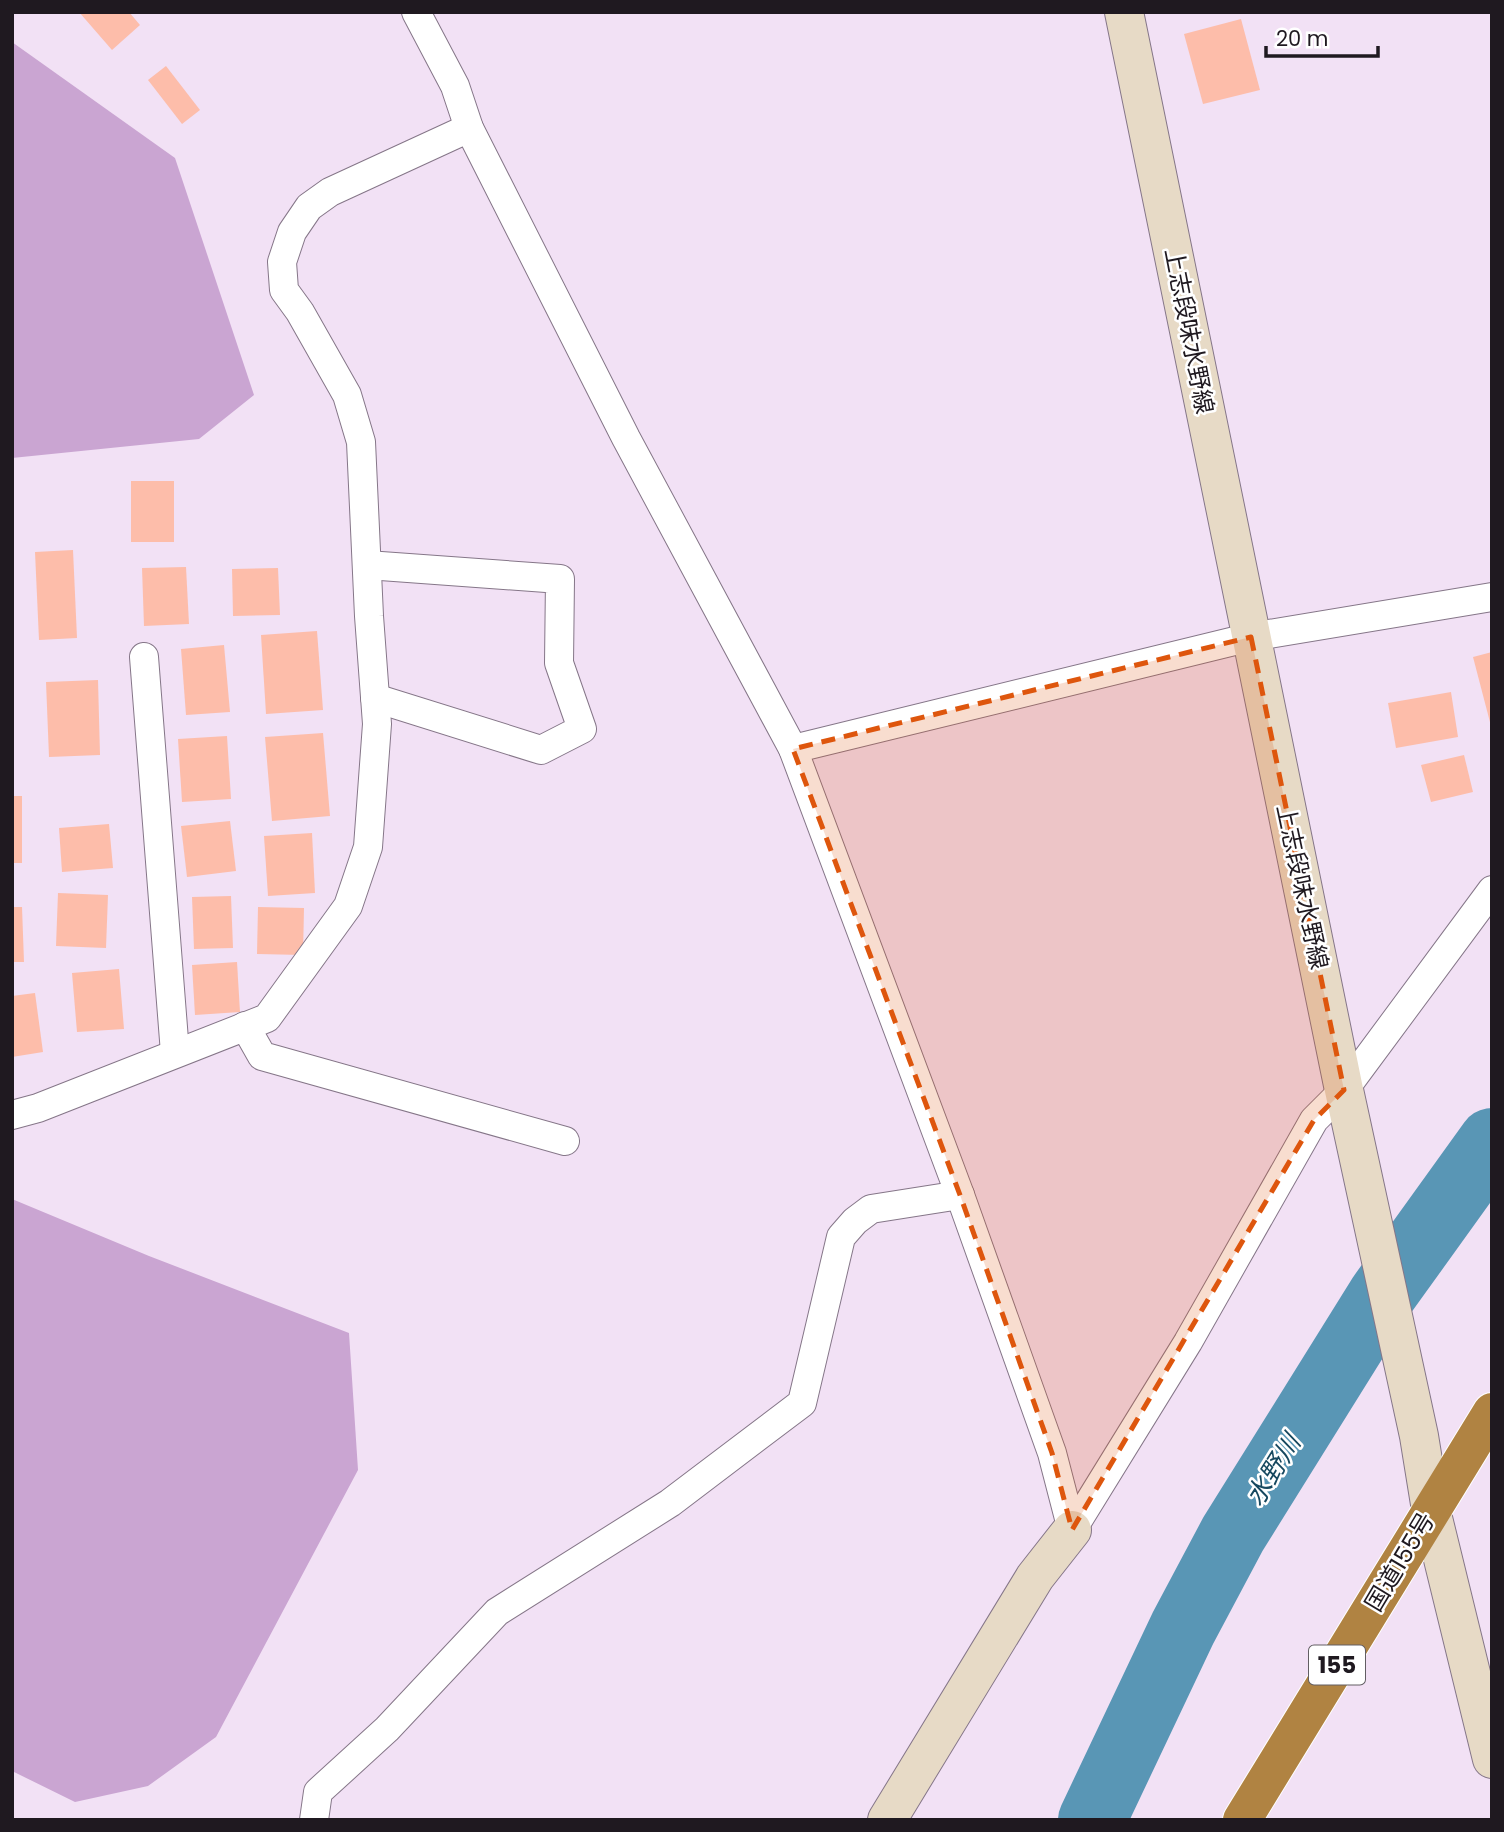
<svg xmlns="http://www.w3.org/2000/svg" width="1504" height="1832" font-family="Poppins,'Noto Sans JP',sans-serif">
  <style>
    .green { fill: #caa5d2 }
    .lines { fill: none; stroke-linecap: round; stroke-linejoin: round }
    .river { stroke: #5996b5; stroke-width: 68 }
    .building { fill: #fdbdaa }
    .street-casing { stroke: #857688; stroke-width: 30 }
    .secondary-casing { stroke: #857688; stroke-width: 40 }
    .highway-casing { stroke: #fff; stroke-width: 40 }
    .street { stroke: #fff; stroke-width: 28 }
    .secondary { stroke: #e7dac6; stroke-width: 38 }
    .highway { stroke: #b08342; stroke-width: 38 }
    .marked { fill: #de560d; fill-opacity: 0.2; stroke: #de560d; stroke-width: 5; stroke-dasharray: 14 9; stroke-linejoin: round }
    .labels { text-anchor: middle; stroke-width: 5; stroke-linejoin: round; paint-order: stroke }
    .shield { fill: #fff; stroke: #625e63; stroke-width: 2 }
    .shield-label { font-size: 23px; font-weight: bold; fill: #1f1920 }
    .street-label { font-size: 24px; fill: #1f1920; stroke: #fff }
    .water-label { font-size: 26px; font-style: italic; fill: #16485f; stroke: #fff }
  </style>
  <rect width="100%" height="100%" fill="#f2e1f5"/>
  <!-- green -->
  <g class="green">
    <path d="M12 42 175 158 254 395 199 439 12 458Z"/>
    <path d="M12 1199 149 1256 349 1333 358 1470 216 1737 148 1786 75 1802 12 1771Z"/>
  </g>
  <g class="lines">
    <!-- river -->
    <path class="river" d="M1092 1820 1183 1628 1233 1534 1382 1295 1492 1142"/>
  </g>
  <!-- building -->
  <g class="building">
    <path d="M79 12H129L140 25 112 50Z"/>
    <path d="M1241 19 1260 90 1203 104 1184 34Z"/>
    <path d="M166 66 200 110 182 124 148 80Z"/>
    <rect x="131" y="481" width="43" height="61"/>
    <path d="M73 550 77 638 39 640 35 552Z"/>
    <path d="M186 567 189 624 144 626 142 568Z"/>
    <path d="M278 568 280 615 233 616 232 569Z"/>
    <path d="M317 631 323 710 266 714 261 635Z"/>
    <path d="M224 645 230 712 186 715 181 649Z"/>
    <path d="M1492 652V726H1491L1473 657Z"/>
    <path d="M98 680 100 755 49 757 46 682Z"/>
    <path d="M1451 692 1458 737 1396 748 1388 703Z"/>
    <path d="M323 733 330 816 272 821 265 737Z"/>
    <path d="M227 736 231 799 182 802 178 739Z"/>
    <path d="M1464 755 1473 792 1431 802 1421 765Z"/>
    <rect x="12" y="796" width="10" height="67"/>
    <path d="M230 821 236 871 187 877 181 826Z"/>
    <path d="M109 824 113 868 62 872 59 828Z"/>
    <path d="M312 833 315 893 268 896 264 836Z"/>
    <path d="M58 893 108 895 106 948 56 946Z"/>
    <path d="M231 896 233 948 194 949 192 897Z"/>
    <path d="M12 907H22L24 962H12Z"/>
    <path d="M258 907 304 908 303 955 257 954Z"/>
    <path d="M237 962 240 1012 195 1015 192 965Z"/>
    <path d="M119 969 124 1029 77 1032 72 973Z"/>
    <path d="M35 993 43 1052 12 1057V996Z"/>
  </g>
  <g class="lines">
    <defs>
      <g id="street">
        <path d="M416 12 455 86 469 128 626 438 793 749 960 1195 1052 1453 1072 1530"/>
        <path d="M367 565 560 579 559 663 582 729 541 750 375 698"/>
        <path d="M144 657 175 1053"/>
        <path d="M793 749 1251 637 1492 597"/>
        <path d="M245 1026 262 1056 565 1141"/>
        <path d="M12 1115 38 1108 267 1018 348 906 368 847 377 724 369 616 361 442 347 395 300 312 284 290 282 262 292 232 309 207 330 192 469 128"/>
        <path d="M1072 1530 1188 1342 1314 1120 1344 1090 1492 890"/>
        <path d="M314 1820 318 1792 387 1729 497 1612 670 1503 802 1403 841 1237 855 1221 871 1209 960 1195"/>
      </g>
      <g id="secondary">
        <path d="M1124 12 1344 1090 1419 1436 1431 1510 1492 1759"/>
        <path d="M887 1820 1035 1577 1072 1530"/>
      </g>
      <path id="highway" d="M1242 1820 1492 1412"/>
    </defs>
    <!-- street casing -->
    <use href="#street" class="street-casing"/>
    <!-- secondary casing -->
    <use href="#secondary" class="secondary-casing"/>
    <!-- highway casing -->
    <use href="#highway" class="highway-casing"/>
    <!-- street -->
    <use href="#street" class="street"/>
    <!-- secondary -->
    <use href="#secondary" class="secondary"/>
    <!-- highway -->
    <use href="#highway" class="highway"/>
  </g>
  <!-- marked area -->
  <path class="marked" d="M1251 637 1344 1090 1314 1120 1072 1530 1052 1453 960 1195 793 749Z"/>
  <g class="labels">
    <!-- shield labels -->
    <rect class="shield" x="1309" y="1645.5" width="56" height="39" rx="5"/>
    <g class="shield-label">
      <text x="1337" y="1673">155</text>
    </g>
    <!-- street labels -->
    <g class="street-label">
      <text transform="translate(1189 331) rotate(79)" y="8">上志段味水野線</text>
      <text transform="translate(1302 887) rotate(78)" y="8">上志段味水野線</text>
      <text transform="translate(1400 1562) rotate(-59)" y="8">国道155号</text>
    </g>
    <!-- water labels -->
    <g class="water-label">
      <text transform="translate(1273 1470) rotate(-58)" y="9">水野川</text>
    </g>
  </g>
  <!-- border -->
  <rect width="1504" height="1832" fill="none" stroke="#1f1920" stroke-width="28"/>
  <!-- scale -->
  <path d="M1266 46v10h112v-10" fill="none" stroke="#1f1920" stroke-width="3.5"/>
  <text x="1276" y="46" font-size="21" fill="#1f1920" stroke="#ffffff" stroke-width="5" paint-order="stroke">20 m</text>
</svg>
